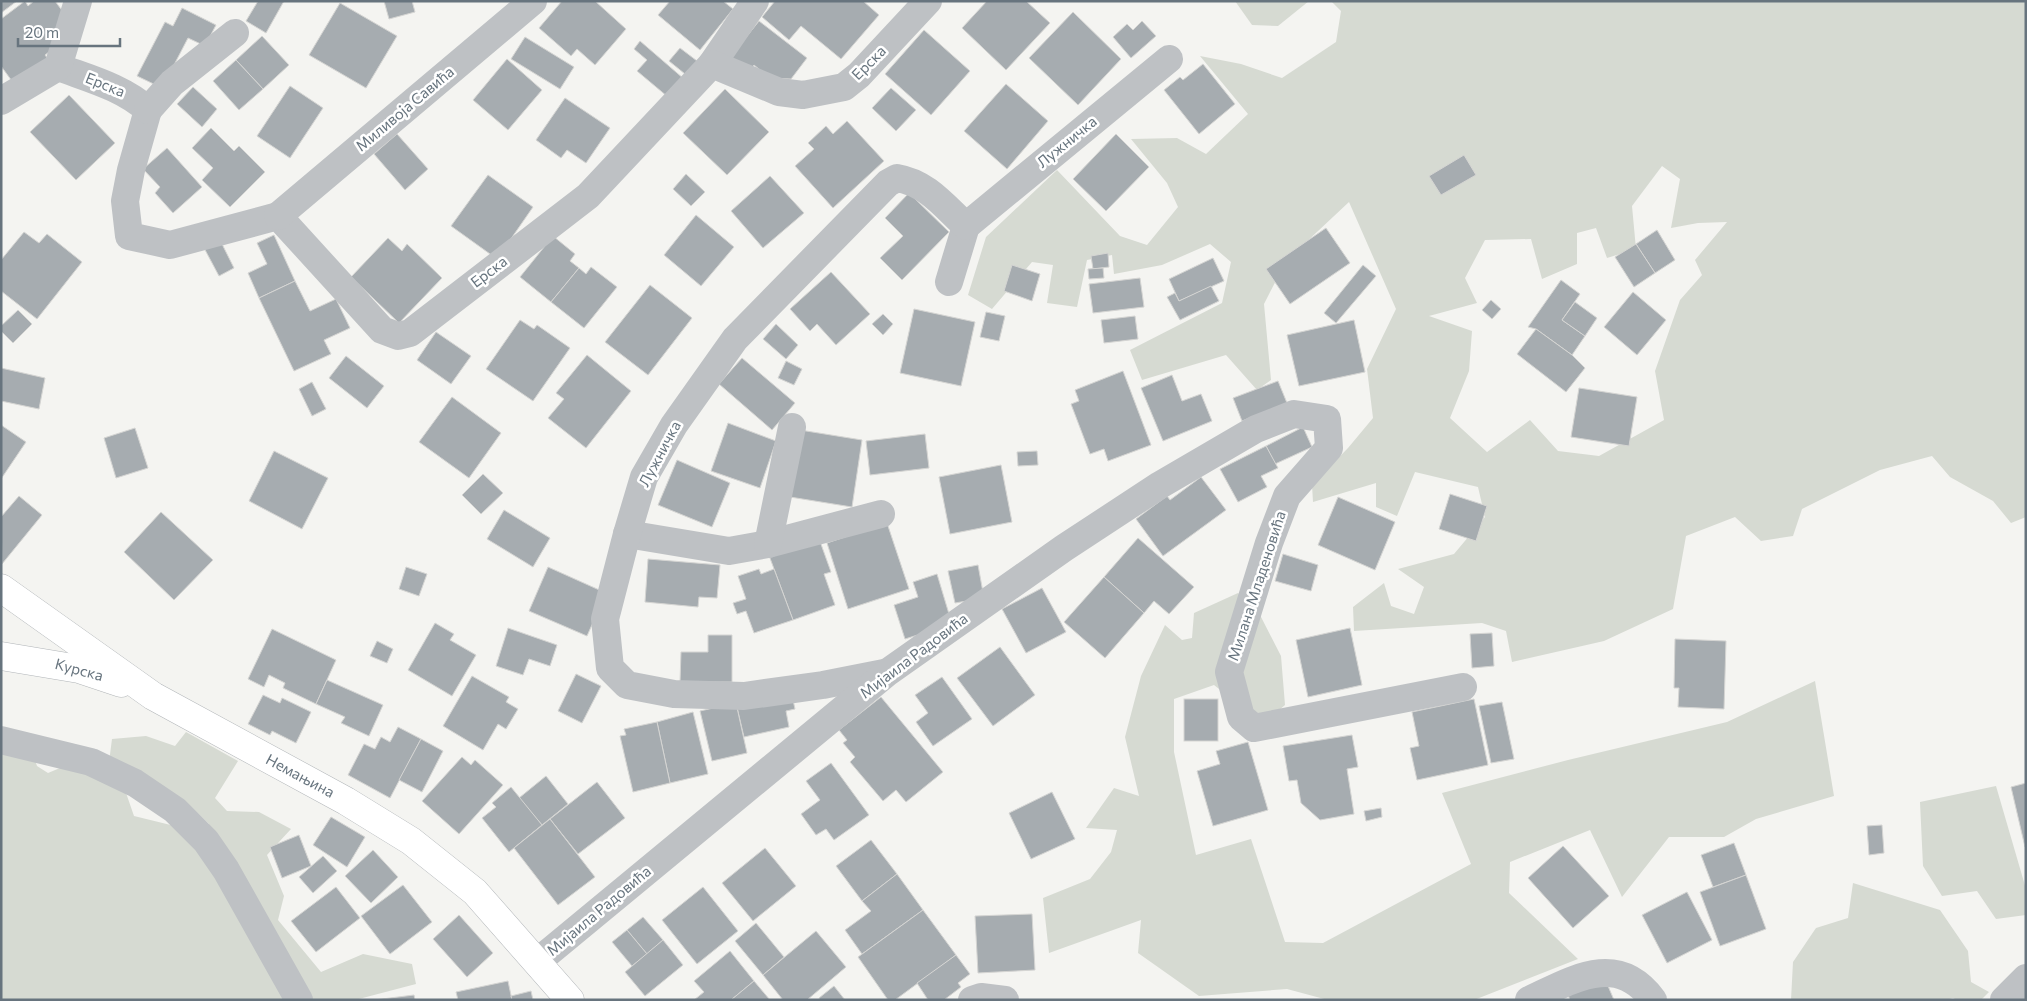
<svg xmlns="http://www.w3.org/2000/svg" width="2027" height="1001" font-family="Commissioner,sans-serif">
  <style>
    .green { fill: #d6dad2; fill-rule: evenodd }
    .building { fill: #a6acb0; stroke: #d5d5d3 }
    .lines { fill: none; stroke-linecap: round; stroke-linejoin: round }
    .major-casing { stroke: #b1b5b8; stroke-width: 29 }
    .minor { stroke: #bec1c4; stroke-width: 28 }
    .major { stroke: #fff; stroke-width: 28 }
    .labels { text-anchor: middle; stroke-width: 5; stroke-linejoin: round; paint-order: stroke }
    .street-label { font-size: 15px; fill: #67747e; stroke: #fff }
  </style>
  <rect width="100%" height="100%" fill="#f4f4f1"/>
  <!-- green -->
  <g class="green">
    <path d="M1235 1H1309L1278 26 1252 25Z"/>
    <path d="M1331 1H2026V517L2011 523 1993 501 1950 477 1932 456 1880 470 1802 509 1793 536 1761 541 1735 517 1686 536 1673 609 1604 641 1512 662 1506 631 1482 623 1354 631 1353 607 1384 583 1391 606 1414 614 1424 587 1398 569 1454 554 1485 517 1478 487 1415 472 1397 516 1376 507V483L1313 502 1312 485 1348 448 1373 418 1367 369 1396 309 1349 202 1286 261 1264 304 1271 380 1257 390 1226 355 1142 380 1130 350 1222 303 1231 262 1210 244 1162 265 1114 274 1112 255 1087 260 1077 307 1047 303 1053 265 1032 262 992 309 968 295 986 237 1057 170 1120 236 1147 245 1178 207 1167 183 1131 139 1177 138 1206 154 1248 114 1200 56 1241 64 1282 78 1336 42 1341 11ZM1662 166 1680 179 1671 228 1698 223 1727 222 1695 260 1702 275 1680 300 1655 371 1664 420 1599 456 1558 451 1530 420 1487 452 1450 418 1469 371 1472 331 1429 316 1477 303 1465 278 1485 240 1531 239 1542 279 1577 264V233L1596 228 1607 258 1636 249 1632 206Z"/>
    <path d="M1238 593 1260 615 1281 656 1285 705 1263 724 1214 685 1174 699V752L1196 855 1251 839 1285 942 1323 943 1471 864 1442 793 1568 760 1727 722 1815 681 1834 796 1756 819 1724 837H1669L1622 897 1590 830 1510 862 1509 893 1578 959 1474 1000H1328L1287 989 1199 996 1138 953 1141 920 1049 953 1043 898 1090 879 1111 852 1117 830 1086 828 1114 788 1139 796 1125 737 1141 676 1165 625 1182 640 1192 638 1194 613Z"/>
    <path d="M186 732 238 761 215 798 227 811 259 812 291 829 267 855 284 896 278 920 321 972 363 954 412 964 416 984 355 1000H1V741L28 739 37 766 48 773 79 760 107 778 112 739 146 736 175 746ZM125 790 186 802 209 824 187 829 134 816Z"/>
    <path d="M1996 786 2026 889V915L1996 919 1977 891 1942 896 1923 866 1920 802Z"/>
    <path d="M1853 883 1940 910 1968 951 1971 982 1989 992 1981 1000H1957L1953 998 1946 1000H1791L1793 962 1816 928 1848 918Z"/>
  </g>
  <!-- building -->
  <g class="building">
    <path d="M1 1H17L1 13Z"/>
    <path d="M25 1 28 6 34 1H55L69 20 53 32 61 43 45 55 51 63 17 88 1 66V19Z"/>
    <path d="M258 1H284L266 33 246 21Z"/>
    <path d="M384 1H412L415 12 389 19Z"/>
    <path d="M562 1H595L626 29 595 65 577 49 571 56 539 28Z"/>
    <path d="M670 1H723L733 9 700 50 658 15Z"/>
    <path d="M775 1H863L879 15 841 59 801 26 789 40 762 17Z"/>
    <path d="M987 1H1026L1050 23 1006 70 962 28Z"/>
    <path d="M340 3 397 36 366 88 309 55Z"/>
    <path d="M182 8 216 25 205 46 188 38 162 88 137 76 165 22 173 26Z"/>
    <path d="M1073 12 1121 59 1078 105 1029 58Z"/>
    <path d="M759 21 807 58 791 79 770 78 754 65 747 73 729 59Z"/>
    <path d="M1142 21 1156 36 1131 58 1113 37 1127 24 1133 30Z"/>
    <path d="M924 30 970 71 931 115 885 74Z"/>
    <path d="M262 36 289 65 263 89 236 60Z"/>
    <path d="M525 37 574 67 560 89 511 59Z"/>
    <path d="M640 41 684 79 668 97 637 71 647 60 634 49Z"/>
    <path d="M680 48 701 64 690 78 669 61Z"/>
    <path d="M507 59 542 90 508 130 473 100Z"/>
    <path d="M236 60 263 89 239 110 213 81Z"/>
    <path d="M1203 64 1235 104 1199 134 1164 90 1180 77 1183 80Z"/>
    <path d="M1006 84 1048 121 1007 169 964 131Z"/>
    <path d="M290 86 323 108 290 158 257 136Z"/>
    <path d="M193 87 217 109 202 127 177 104Z"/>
    <path d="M891 88 916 110 896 131 872 108Z"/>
    <path d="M725 89 769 132 727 175 683 133Z"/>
    <path d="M69 95 115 143 76 180 30 132Z"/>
    <path d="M565 98 610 128 586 163 567 150 561 158 536 140Z"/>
    <path d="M847 121 884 161 833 208 795 166 814 149 808 143 826 126 833 134Z"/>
    <path d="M211 128 234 151 239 146 265 172 230 207 202 180 213 168 192 148Z"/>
    <path d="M397 134 428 169 405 190 374 154Z"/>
    <path d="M1116 134 1149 167 1106 211 1073 179Z"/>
    <path d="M167 148 202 187 173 213 155 193 160 187 143 169Z"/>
    <path d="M1464 155 1476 175 1441 195 1429 176Z"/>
    <path d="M686 174 705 192 691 206 673 189Z"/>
    <path d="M488 175 533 207 497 259 451 226Z"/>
    <path d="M770 176 804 213 763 248 731 211Z"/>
    <path d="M909 193 949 232 902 280 880 258 903 236 885 218Z"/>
    <path d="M696 215 734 247 701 286 664 255Z"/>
    <path d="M1326 228 1350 263 1290 304 1266 269Z"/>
    <path d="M1657 230 1675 260 1655 273 1636 244Z"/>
    <path d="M24 232 39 243 47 234 82 262 37 319 1 291V260Z"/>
    <path d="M274 235 295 281 259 298 248 273 267 264 257 243Z"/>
    <path d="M553 236 575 254 570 261 579 268 551 302 520 277Z"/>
    <path d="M219 238 234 268 219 276 203 246Z"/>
    <path d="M388 238 402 251 407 244 442 278 399 323 351 277Z"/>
    <path d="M1636 244 1655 273 1634 287 1615 257Z"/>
    <path d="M1108 253 1109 267 1093 269 1091 256Z"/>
    <path d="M1213 258 1224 281 1179 301 1169 279Z"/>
    <path d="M1012 265 1040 274 1032 301 1004 291Z"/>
    <path d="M1363 265 1376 276 1336 323 1324 313Z"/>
    <path d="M591 267 617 287 584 328 551 302 579 268 586 274Z"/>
    <path d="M1103 268 1104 278 1089 279 1088 269Z"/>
    <path d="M831 272 870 314 836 345 817 324 810 331 790 309Z"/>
    <path d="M1140 278 1144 307 1093 313 1089 284Z"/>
    <path d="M1561 280 1580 294 1562 320 1585 336 1572 355 1536 329 1528 327Z"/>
    <path d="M295 281 310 311 336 299 350 328 324 340 331 354 294 371 259 298Z"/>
    <path d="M650 285 692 318 648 375 605 342Z"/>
    <path d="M1211 286 1219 301 1180 320 1167 297 1175 293 1179 301Z"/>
    <path d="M1633 292 1666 320 1637 355 1604 327Z"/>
    <path d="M1491 300 1501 309 1492 319 1482 310Z"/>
    <path d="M1575 302 1597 318 1585 336 1562 320Z"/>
    <path d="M914 309 975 322 961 386 900 373Z"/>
    <path d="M18 310 32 324 13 343 1 331V326Z"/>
    <path d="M986 312 1005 316 999 341 980 337Z"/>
    <path d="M883 314 893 324 883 335 872 324Z"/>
    <path d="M1135 316 1138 339 1104 343 1101 320Z"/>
    <path d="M520 320 534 329 537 325 570 348 533 401 486 369Z"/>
    <path d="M1354 320 1365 372 1299 386 1287 335Z"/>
    <path d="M776 324 798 345 786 359 763 339Z"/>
    <path d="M1536 329 1572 355 1585 368 1566 392 1517 354Z"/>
    <path d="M436 332 471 356 451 384 417 360Z"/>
    <path d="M587 355 631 391 586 448 548 418 564 399 556 393Z"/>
    <path d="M346 356 384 386 367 408 329 378Z"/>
    <path d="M742 358 795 403 772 430 719 384Z"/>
    <path d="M786 361 802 369 794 385 778 378Z"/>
    <path d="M1 368 45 378 39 409 1 401Z"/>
    <path d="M1123 371 1151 445 1108 461 1104 449 1090 454 1071 404 1079 401 1075 390Z"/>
    <path d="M1172 375 1182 401 1201 394 1212 421 1163 441 1141 388Z"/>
    <path d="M1278 381 1287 403 1242 421 1233 398Z"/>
    <path d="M312 382 326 409 312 416 299 389Z"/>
    <path d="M1579 388 1637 397 1629 446 1571 437Z"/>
    <path d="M452 397 501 433 469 478 419 442Z"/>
    <path d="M728 423 776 441 760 488 711 471Z"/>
    <path d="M1 425 26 442 1 479Z"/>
    <path d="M1303 427 1312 447 1275 464 1266 446Z"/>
    <path d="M135 428 148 468 116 478 104 438Z"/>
    <path d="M800 430 862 440 852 507 790 497Z"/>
    <path d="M925 434 929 468 870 475 866 441Z"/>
    <path d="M1266 446 1278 468 1261 476 1267 487 1238 502 1220 469Z"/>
    <path d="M274 451 328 478 302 529 249 501Z"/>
    <path d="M1037 451 1038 465 1018 466 1017 452Z"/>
    <path d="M677 460 730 483 712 527 658 505Z"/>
    <path d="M1001 465 1012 522 950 534 939 477Z"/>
    <path d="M483 474 503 493 481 514 462 495Z"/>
    <path d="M1201 477 1226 510 1163 556 1136 519 1167 496 1170 500Z"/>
    <path d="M1450 494 1487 506 1476 541 1439 529Z"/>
    <path d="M19 496 42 515 2 564 1 517Z"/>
    <path d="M1338 497 1395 522 1375 570 1318 545Z"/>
    <path d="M504 510 550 538 533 567 487 539Z"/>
    <path d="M161 512 213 560 174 600 124 552Z"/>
    <path d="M887 523 909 589 848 609 827 543Z"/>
    <path d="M817 533 831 572 824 574 835 605 793 620 767 550Z"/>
    <path d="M1138 538 1194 587 1169 614 1154 601 1144 613 1104 577Z"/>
    <path d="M1283 554 1318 565 1311 591 1275 581Z"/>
    <path d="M648 559 720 565 717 598 699 597 698 607 645 602Z"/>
    <path d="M978 565 984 598 955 603 948 571Z"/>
    <path d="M406 567 427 574 419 596 399 589Z"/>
    <path d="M548 567 606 593 587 636 529 611Z"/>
    <path d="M759 569 761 574 774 569 793 620 754 633 746 611 737 614 733 603 746 599 738 576Z"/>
    <path d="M937 574 952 624 905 639 894 605 918 597 913 582Z"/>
    <path d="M1104 577 1144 613 1105 658 1064 622Z"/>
    <path d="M1042 588 1066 632 1026 653 1002 609Z"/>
    <path d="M435 623 454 634 450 640 476 655 452 696 408 670Z"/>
    <path d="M508 628 557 645 550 666 529 659 523 675 496 666Z"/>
    <path d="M1350 628 1362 685 1308 697 1296 640Z"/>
    <path d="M272 629 336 660 316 704 283 688 285 683 269 675 264 687 248 679Z"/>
    <path d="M1492 633 1494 666 1472 668 1470 634Z"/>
    <path d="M708 635H732V682H680L681 652H708Z"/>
    <path d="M1675 639 1726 641 1724 709 1678 707 1679 688H1674Z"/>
    <path d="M377 641 393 649 387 663 370 656Z"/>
    <path d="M1000 647 1035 695 993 726 957 678Z"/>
    <path d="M576 674 601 686 582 723 558 711Z"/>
    <path d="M472 676 509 697 506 702 518 709 506 729 498 724 483 750 443 726Z"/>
    <path d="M942 677 972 719 933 746 916 722 928 713 915 695Z"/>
    <path d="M327 680 383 705 369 736 341 723 345 717 316 704Z"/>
    <path d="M791 691 795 709 786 711 789 727 744 737 736 703Z"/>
    <path d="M263 695 280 703 282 698 311 712 296 743 272 731 270 735 248 724Z"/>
    <path d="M881 697 943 772 906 802 896 790 883 801 850 762 855 757 843 743 847 740 839 730Z"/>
    <rect x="1184" y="699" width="34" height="42"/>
    <path d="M1474 699 1488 765 1417 780 1410 748 1419 746 1412 712Z"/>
    <path d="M1502 702 1514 759 1491 763 1479 706Z"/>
    <path d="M736 703 747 753 712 761 700 711Z"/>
    <path d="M693 712 708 774 670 783 657 722Z"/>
    <path d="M657 722 670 783 633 792 620 736 626 735 624 729Z"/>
    <path d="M398 727 421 739 390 798 348 775 364 744 375 749 381 737 390 742Z"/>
    <path d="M1352 735 1358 767 1347 769 1354 814 1320 820 1301 803 1297 780 1289 781 1283 746Z"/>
    <path d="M421 739 443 751 422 792 399 780Z"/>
    <path d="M1248 742 1268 810 1213 826 1197 771 1220 764 1216 751Z"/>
    <path d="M462 757 471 765 475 760 503 785 459 834 422 801Z"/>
    <path d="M831 763 869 815 834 840 826 829 816 835 801 814 820 800 806 781Z"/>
    <path d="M546 776 568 804 542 825 519 798Z"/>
    <path d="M597 782 625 818 578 854 550 819Z"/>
    <path d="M2026 783V847H2025L2011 787Z"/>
    <path d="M511 787 542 825 509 852 482 818 496 807 492 803Z"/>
    <path d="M1052 792 1075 839 1031 859 1009 813Z"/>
    <path d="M1381 808 1382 817 1366 821 1364 811Z"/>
    <path d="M331 817 365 837 347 867 313 845Z"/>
    <path d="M550 819 595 877 558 905 514 848Z"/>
    <path d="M1882 825 1884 853 1869 855 1867 826Z"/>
    <path d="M299 835 311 866 282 878 270 847Z"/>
    <path d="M871 840 897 874 862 901 836 866Z"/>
    <path d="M1734 843 1746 875 1713 887 1701 855Z"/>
    <path d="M1563 846 1609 896 1573 928 1528 878Z"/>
    <path d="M765 848 796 886 753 921 722 883Z"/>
    <path d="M373 850 398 877 371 903 345 876Z"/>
    <path d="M323 856 337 871 313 893 299 877Z"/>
    <path d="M897 874 923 910 862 954 845 930 871 911 862 901Z"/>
    <path d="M1746 875 1766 929 1720 946 1700 892Z"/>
    <path d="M403 885 432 922 390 954 361 916Z"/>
    <path d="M336 887 360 918 316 952 291 921Z"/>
    <path d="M703 887 738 931 697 964 662 920Z"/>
    <path d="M1687 892 1712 940 1667 963 1642 915Z"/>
    <path d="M923 910 956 955 895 1000H888L858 957Z"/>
    <path d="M1032 914 1035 970 978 973 975 916Z"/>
    <path d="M459 915 493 953 467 977 433 939Z"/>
    <path d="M643 917 663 940 647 954 627 930Z"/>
    <path d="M756 923 784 957 763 975 735 941Z"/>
    <path d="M627 930 647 954 632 966 612 942Z"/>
    <path d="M816 931 846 967 807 1000H783L763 975Z"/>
    <path d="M663 940 683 965 645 996 625 972Z"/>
    <path d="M730 951 754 981 731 1000H694L704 992 694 981Z"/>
    <path d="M956 955 970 974 958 983 961 987 944 1000H928L917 983Z"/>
    <path d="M1605 979 1614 1000H1570L1568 995Z"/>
    <path d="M508 981 512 1000H458L456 992Z"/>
    <path d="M754 981 770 1000H731Z"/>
    <path d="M834 986 845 1000H820L819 998Z"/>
    <path d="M531 991 533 1000H512L511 996Z"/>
    <path d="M414 995 415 1000H374Z"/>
  </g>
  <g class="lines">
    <defs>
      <g id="major">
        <path d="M1 588 153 696 346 801 411 841 475 892 570 1000"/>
        <path d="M1 656 79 669 121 683"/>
      </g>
    </defs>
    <!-- major casing -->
    <use href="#major" class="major-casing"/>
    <!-- minor -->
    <g class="minor">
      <path d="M712 64 755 1"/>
      <path d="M58 67C90 79 122 87 148 110L131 170 125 201 129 236 170 245 278 216 382 330 398 336 410 333 588 196 712 64 779 92 803 95 844 87 859 75 928 1"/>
      <path d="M1 101 58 67 78 1"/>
      <path d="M148 110 172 83 235 33"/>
      <path d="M278 216 533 1"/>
      <path d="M949 282 966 226"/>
      <path d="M627 534 729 551 768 544 881 514"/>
      <path d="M768 544 792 427"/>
      <path d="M884 673 823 685 744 696 674 694 627 685 610 668 605 619 627 534 644 477 674 425 735 339 888 183 897 178C927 183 944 206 966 226L1169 59"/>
      <path d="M1 740 91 762 135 783 175 810 206 841 226 870 299 1000"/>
      <path d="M537 962 888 672 1064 548 1160 485 1256 429 1294 414 1327 419 1329 448 1287 496 1269 543 1229 672 1241 717 1254 728 1463 687"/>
      <path d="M972 1000 981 997 1005 1000"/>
      <path d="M1529 1000C1572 980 1617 951 1653 1000"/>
      <path d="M2004 1000 2026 978"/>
    </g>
    <!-- major -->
    <use href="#major" class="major"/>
  </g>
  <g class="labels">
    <!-- street labels -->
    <g class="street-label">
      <text transform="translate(869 63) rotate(-45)" y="5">Ерска</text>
      <text transform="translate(105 85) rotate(22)" y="5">Ерска</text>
      <text transform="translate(405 109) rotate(-40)" y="5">Миливоја Савића</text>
      <text transform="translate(1067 142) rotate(-39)" y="5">Лужничка</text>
      <text transform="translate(489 272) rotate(-37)" y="5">Ерска</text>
      <text transform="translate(660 454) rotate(-62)" y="5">Лужничка</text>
      <text transform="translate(1257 586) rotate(-72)" y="5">Милана Младеновића</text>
      <text transform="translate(914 656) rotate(-37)" y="5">Мијаила Радовића</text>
      <text transform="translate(79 670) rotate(15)" y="5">Курска</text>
      <text transform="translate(300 776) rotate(28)" y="5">Немањина</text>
      <text transform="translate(599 911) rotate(-40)" y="5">Мијаила Радовића</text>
    </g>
  </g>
  <!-- border -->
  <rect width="2027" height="1001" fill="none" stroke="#67747e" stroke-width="5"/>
  <!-- scale -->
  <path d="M18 38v8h102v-8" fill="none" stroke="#67747e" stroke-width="2.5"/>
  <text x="25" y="38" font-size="15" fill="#67747e" stroke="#ffffff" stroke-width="4" paint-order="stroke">20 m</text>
</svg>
